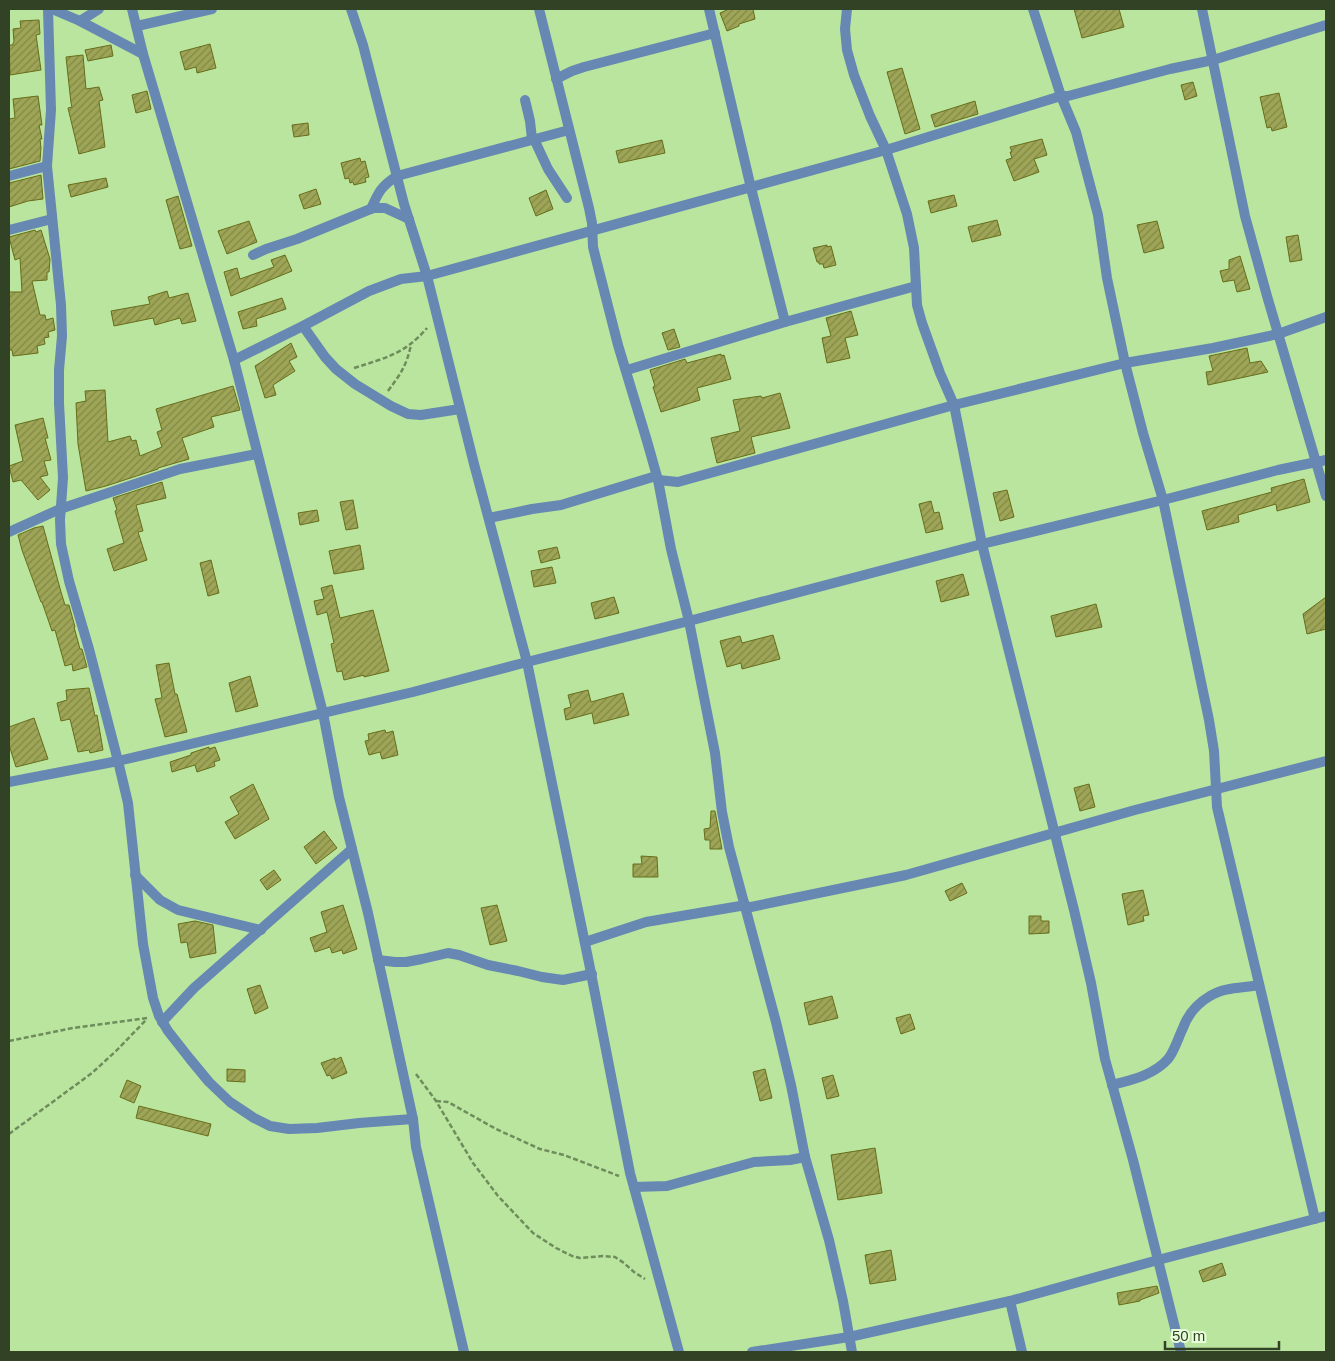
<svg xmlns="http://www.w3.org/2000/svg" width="1335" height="1361" font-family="Arial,sans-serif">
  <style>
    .building { fill: url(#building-hatch); stroke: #676d1a }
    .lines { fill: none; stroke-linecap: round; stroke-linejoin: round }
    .path { stroke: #6f8c5c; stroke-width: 2.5; stroke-dasharray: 5 2.5; stroke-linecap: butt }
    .minor { stroke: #6688b2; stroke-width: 10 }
    .tertiary { stroke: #6688b2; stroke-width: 10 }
  </style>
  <defs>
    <pattern id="building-hatch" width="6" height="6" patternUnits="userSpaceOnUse" patternTransform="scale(1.25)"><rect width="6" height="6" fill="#9ea556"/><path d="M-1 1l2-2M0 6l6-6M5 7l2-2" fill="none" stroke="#818847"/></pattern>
  </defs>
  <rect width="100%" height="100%" fill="#bae59f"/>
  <!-- building -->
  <g class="building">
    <path d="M729 9H753L755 19 739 24V26L727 31 720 13Z"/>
    <path d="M1074 9H1119L1124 27 1082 38Z"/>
    <path d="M39 20 40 34 36 35 41 70 10 75 9 45H13V43L14 42 13 29 21 28 20 21Z"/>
    <path d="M210 44 216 68 197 73 196 67 185 70 180 52Z"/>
    <path d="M111 45 113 56 88 61 85 50Z"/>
    <path d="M83 55 86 89 99 87 103 100 99 101 105 147 79 154 68 108 72 107 71 103 66 57Z"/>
    <path d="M902 68 920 129 905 134 887 72Z"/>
    <path d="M1193 82 1197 96 1185 100 1181 85Z"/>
    <path d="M147 91 151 109 136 113 132 95Z"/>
    <path d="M1279 93 1287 127 1272 131 1271 127 1267 128 1260 97Z"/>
    <path d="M38 96 42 125H39L42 139H40L41 148 40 161 9 169V119L15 118 13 99Z"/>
    <path d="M975 101 978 114 935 127 931 115Z"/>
    <path d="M308 123 309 135 294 137 292 125Z"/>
    <path d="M1042 139 1047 155 1034 159 1039 172 1014 181 1006 160 1012 158 1010 152H1012L1010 147Z"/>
    <path d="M662 140 665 153 619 163 616 151Z"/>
    <path d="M360 158 361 162 365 161 369 177 365 178 366 182 354 185 353 182 350 183 349 178 345 179 341 163Z"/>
    <path d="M41 175 43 199 28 201 9 207V183Z"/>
    <path d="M106 178 108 187 71 197 68 185Z"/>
    <path d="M316 189 321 204 304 209 299 195Z"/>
    <path d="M546 190 553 209 536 216 529 198Z"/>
    <path d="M954 195 957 206 931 213 928 201Z"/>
    <path d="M178 196 192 246 180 249 166 200Z"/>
    <path d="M997 220 1001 235 972 242 968 227Z"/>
    <path d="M249 221 257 242 227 254 218 231Z"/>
    <path d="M1157 221 1164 248 1144 253 1137 225Z"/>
    <path d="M35 230 36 232 41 230 50 259 49 272H47V280L32 281 40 315H45L46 320 53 318 55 330 48 332 49 337 44 338 45 344 37 346 38 353 13 356 12 350H9V292H22L20 258 15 260 9 237Z"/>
    <path d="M1298 235 1302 260 1290 262 1286 237Z"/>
    <path d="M827 245V247L831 246 836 265 824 268 823 264H819V262H817L813 248Z"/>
    <path d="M285 255 292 271 231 296 224 272 237 268 240 279 274 267 271 260Z"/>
    <path d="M1240 256 1250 289 1237 292 1234 280 1223 282 1220 271 1229 269V260Z"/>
    <path d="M167 291 169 298 188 293 196 321 182 324 180 318 155 325 153 318 114 326 111 311 150 304 148 297Z"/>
    <path d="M282 298 286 309 256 319 257 326 243 329 238 312Z"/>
    <path d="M851 311 858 335 845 338 850 358 827 363 822 338 831 336 826 318Z"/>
    <path d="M674 329 680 347 668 350 662 333Z"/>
    <path d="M291 343 297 357 289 361 295 371 273 385 276 395 265 398 255 366Z"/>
    <path d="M1247 348 1250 363 1261 361 1268 372 1208 385 1206 372 1213 371 1209 356Z"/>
    <path d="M721 354V356L724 355 731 379 697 388 700 400 661 412 653 387 655 386 650 370 685 359 687 363Z"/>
    <path d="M233 386 240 410 211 417 214 427 182 438 189 459 158 468V469L106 486 86 491 78 444 76 403 86 401 85 391 105 390 108 442 130 436 132 441 136 440 140 456 162 447 157 432 162 430 156 409Z"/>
    <path d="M780 393 790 428 751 437 755 453 717 463 711 438 740 431 733 400 761 396 762 398Z"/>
    <path d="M43 418 48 438H45L51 460 44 461 48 475 40 477 50 490 38 500 21 480 13 482 9 466 23 461 15 425Z"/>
    <path d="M1304 479 1310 502 1277 511 1276 504 1238 515 1239 522 1207 530 1202 511 1272 492 1271 488Z"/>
    <path d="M162 482 166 498 136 505 143 531 138 532 147 560 114 571 107 549 124 543 115 511 117 510 113 498Z"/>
    <path d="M1007 490 1014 517 1000 521 993 493Z"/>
    <path d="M353 500 358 528 346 530 340 502Z"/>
    <path d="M931 501 934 513 939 512 943 529 926 533 919 504Z"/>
    <path d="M317 510 319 521 300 525 298 513Z"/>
    <path d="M43 526 61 592 65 605H69L75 627H74L80 649H82L87 667 73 671 72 664 65 666 55 630 52 631 42 602H41L22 550 18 535 34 528Z"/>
    <path d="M360 545 364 569 334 574 329 551Z"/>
    <path d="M557 547 560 558 541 563 538 551Z"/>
    <path d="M211 560 219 593 208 596 200 563Z"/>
    <path d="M552 567 556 583 534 587 531 571Z"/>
    <path d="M963 574 969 595 941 602 936 581Z"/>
    <path d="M332 585 340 618 373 610 389 671 364 677V675L344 680 342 671 337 672 331 644 334 643 327 612 317 615 314 601 324 599 321 588Z"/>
    <path d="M614 597 619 613 595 619 591 603Z"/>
    <path d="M1326 597V629L1307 634 1303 614Z"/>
    <path d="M1096 604 1102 627 1056 637 1051 616Z"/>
    <path d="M773 635 780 659 742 669 741 663 727 667 720 641 740 636 742 643Z"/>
    <path d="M169 663 175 694H177L187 732 165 737 155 699 162 698 156 665Z"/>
    <path d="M250 676 258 706 236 712 229 683Z"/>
    <path d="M89 688 95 716 97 715 103 750 90 753 89 750 78 752 70 719 61 721 57 703 67 700 66 690Z"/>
    <path d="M588 690 591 702 623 693 629 715 594 724 592 713 566 720 564 709 571 707 568 695Z"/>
    <path d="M34 718 48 759 16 767 9 745V727Z"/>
    <path d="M385 730 386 733 393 731 398 755 382 759 380 752 369 755 365 741 369 740 368 734Z"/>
    <path d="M209 747V749L215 747 220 760 214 762 215 766 197 772 195 765 172 772 170 762 191 755V753Z"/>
    <path d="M253 784 269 819 235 839 225 822 239 814 230 797Z"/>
    <path d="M1089 784 1095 807 1080 811 1074 788Z"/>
    <path d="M711 811H715L722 849H710V840H705L704 829 710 828Z"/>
    <path d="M324 831 337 848 316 864 304 847Z"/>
    <path d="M641 856 657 857 658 877H633V864H642Z"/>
    <path d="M274 870 281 880 267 890 260 880Z"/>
    <path d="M962 883 967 893 950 901 945 891Z"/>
    <path d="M1143 890 1149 915 1143 916 1144 921 1128 925 1122 894Z"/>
    <path d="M343 905 357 949 343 954 342 950 332 953 330 947 315 952 310 938 327 932 321 912Z"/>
    <path d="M497 905 507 941 490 945 481 908Z"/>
    <path d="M1029 916H1041V921H1049V933L1029 934Z"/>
    <path d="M195 921 213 925 216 953 190 958 187 942 181 943 178 924Z"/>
    <path d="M260 985 268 1008 255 1014 247 989Z"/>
    <path d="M832 996 838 1018 809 1025 804 1003Z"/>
    <path d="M910 1014 915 1029 901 1034 896 1018Z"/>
    <path d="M341 1057 347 1073 332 1079 330 1075 327 1076 321 1063 335 1058V1060Z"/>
    <path d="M227 1069 245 1070V1082L227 1081Z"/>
    <path d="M765 1069 772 1098 760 1101 753 1072Z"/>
    <path d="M833 1075 839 1096 827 1099 822 1078Z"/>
    <path d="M127 1080 141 1086 134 1103 120 1097Z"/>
    <path d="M139 1106 211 1124 208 1136 136 1118Z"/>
    <path d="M875 1148 882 1193 838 1200 831 1155Z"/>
    <path d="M891 1250 896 1280 870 1284 865 1255Z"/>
    <path d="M1222 1263 1226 1275 1203 1282 1199 1271Z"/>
    <path d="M1157 1286 1159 1293 1140 1300V1301L1119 1305 1117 1293Z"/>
  </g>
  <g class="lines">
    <!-- path -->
    <g class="path">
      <path d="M354 368C385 358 405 354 427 328"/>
      <path d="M388 391C401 373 406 367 411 345"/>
      <path d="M9 1041 73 1028 147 1018"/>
      <path d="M416 1074 436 1101 473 1163 498 1196 533 1233 556 1248 572 1256 580 1258 603 1256 615 1257 624 1263 634 1272 645 1279"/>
      <path d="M436 1101 448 1102 496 1129 540 1149 564 1155 619 1176"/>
      <path d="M9 1134 92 1073 116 1051 147 1019"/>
    </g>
    <!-- minor -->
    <g class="minor">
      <path d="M48 9 51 110 47 166 61 305 62 336 59 370V403L63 478 60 520 61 544 69 581 89 649 118 761 128 803 143 944 153 998 159 1016 168 1031 190 1059 209 1082 230 1102 254 1118 270 1126 289 1129 317 1128 359 1123 413 1119"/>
      <path d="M52 9 80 21 143 54"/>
      <path d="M132 9 143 54 234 360 323 713 339 797 368 913 413 1119 416 1147 464 1352"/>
      <path d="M351 9 363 45 404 204 427 276 474 464 527 662 589 963 630 1173 679 1352"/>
      <path d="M539 9 589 208 592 223 593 247 597 263 618 345 647 441 658 480 671 549 689 621 715 753 722 812 729 847 776 1022 791 1085 805 1157 829 1240 843 1301 852 1352"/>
      <path d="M709 9 751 188 785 322"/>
      <path d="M847 9 845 29 847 50 854 75 870 116 886 150 907 214 914 248 917 305 922 323 940 373 954 405 982 544 1074 910 1091 983 1105 1059 1133 1160 1181 1352"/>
      <path d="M1033 9 1061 96 1076 132 1098 215 1107 278 1125 363 1143 433 1163 500 1209 720 1214 751 1217 807 1315 1219"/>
      <path d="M1202 9 1245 216 1267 296 1326 496"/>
      <path d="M80 21 99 9"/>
      <path d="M137 26 212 9"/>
      <path d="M556 79 572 71 584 67 715 33"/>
      <path d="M525 100 530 121 532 139"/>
      <path d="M534 139 548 169 567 198"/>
      <path d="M9 176 47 166"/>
      <path d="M371 209C378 193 381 186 397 176L569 130"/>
      <path d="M9 230 52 219"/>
      <path d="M253 255 266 249 297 239 373 208H385L409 219"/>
      <path d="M303 326 325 357 336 369 355 384 391 406 408 414 421 415 460 409"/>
      <path d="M234 360 303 326 369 291 401 279 427 276 886 150 1061 96H1068L1170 69 1213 60 1326 25"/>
      <path d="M627 370 785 322 916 286"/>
      <path d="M658 480 678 482 685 480 954 405 1125 363 1213 348 1278 334 1326 317"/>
      <path d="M489 518 532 509 561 505 656 476"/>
      <path d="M9 532 60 509 180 469 257 454"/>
      <path d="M135 875 160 900 178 910 261 930"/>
      <path d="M746 908 906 875 1135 810 1326 761"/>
      <path d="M585 942 646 922 746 905"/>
      <path d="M378 960 395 962H406L422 959 448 953 459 955 488 965 518 971 542 977 563 980 592 974"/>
      <path d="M162 1022 194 988 352 849"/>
      <path d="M1112 1085C1131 1080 1154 1075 1168 1059 1175 1050 1178 1038 1183 1028 1188 1014 1198 1003 1210 996 1224 987 1243 988 1259 985"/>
      <path d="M634 1187 667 1186 754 1162 790 1160 805 1157"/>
      <path d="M1010 1301 1022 1352"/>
      <path d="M752 1352 849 1337 1010 1301 1158 1260 1326 1216"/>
    </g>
    <!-- tertiary -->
    <path class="tertiary" d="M9 782 118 761 413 692 527 662 689 621 982 544 1163 500 1278 470 1326 460"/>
  </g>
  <!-- border -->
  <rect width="1335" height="1361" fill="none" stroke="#314225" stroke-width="20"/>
  <!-- scale -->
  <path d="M1165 1341v8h114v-8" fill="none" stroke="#314225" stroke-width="2.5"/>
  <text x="1172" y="1341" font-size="15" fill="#314225" stroke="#e9ffdb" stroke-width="4" paint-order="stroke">50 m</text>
</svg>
